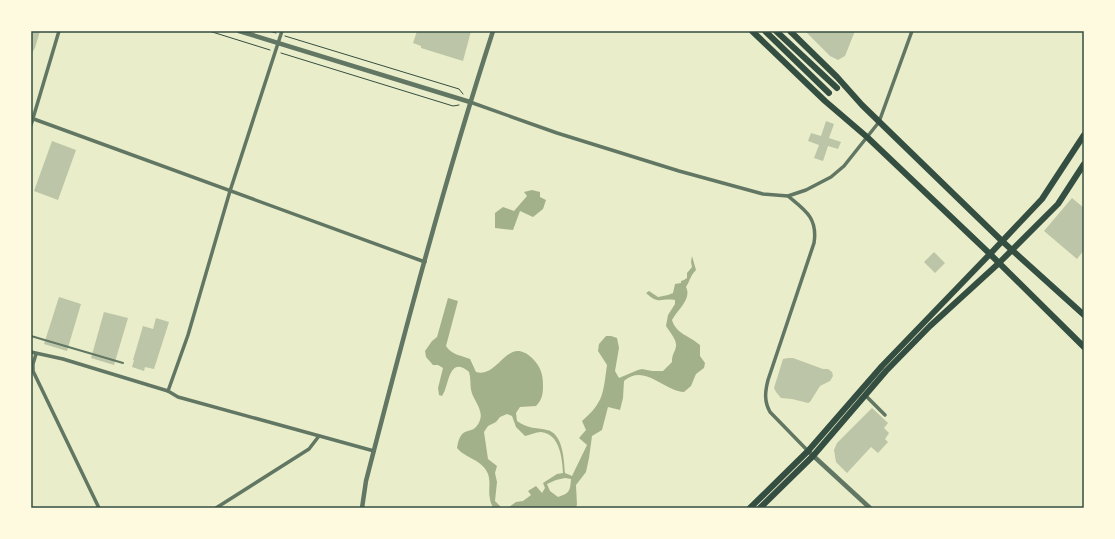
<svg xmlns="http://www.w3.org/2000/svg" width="1115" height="539" font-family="Arial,sans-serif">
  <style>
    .water { fill: #a3b18a; fill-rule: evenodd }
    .building { fill: #bcc5a7 }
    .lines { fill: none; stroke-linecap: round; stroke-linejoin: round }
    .path { stroke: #344e41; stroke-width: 1 }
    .service { stroke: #617663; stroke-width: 2 }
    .minor { stroke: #617663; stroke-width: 3.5 }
    .tertiary { stroke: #617663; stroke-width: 4.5 }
    .primary { stroke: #344e41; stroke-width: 6 }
    .neatline { fill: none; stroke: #344e41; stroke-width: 1.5 }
  </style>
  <rect width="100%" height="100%" fill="#e9edc9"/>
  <!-- water -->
  <g class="water">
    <path d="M532 190 540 192V197L546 200 543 209 533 217 520 211 513 230 495 228V213L503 207 514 211 527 196 524 192Z"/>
    <path d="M692 256 696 270C690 276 690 281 686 287 692 299 678 309 672 320 676 334 690 336 700 345V356L705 363 704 368 696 374 691 386 684 392C664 391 644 363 624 381L623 398 620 410 608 407 602 430 592 436 589 458 586 472 576 485 577 505 575 508H493C492 505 490 502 490 499 488 491 491 482 488 474 483 460 465 458 457 448 458 443 459 435 465 432 469 430 472 431 476 427 488 413 474 403 471 390 470 384 471 378 469 372 448 354 449 388 442 396L439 395 438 388 443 368 438 365H433L426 357 425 351 432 341 437 337 448 298 458 301 446 346C452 355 460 355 470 359L476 372C499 379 507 334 532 358 541 367 543 374 543 386 543 394 542 400 536 406L520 407 516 413 517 421C528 429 534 427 547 430 563 433 564 460 565 473L572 476 587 445 579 438 586 430 582 421C604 402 603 393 607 365L598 351 599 344 606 336H611L617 338 619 348 615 371 619 378 638 370 642 369 652 371H663L672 362C672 353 675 353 676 346 677 340 669 331 666 326L668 315 675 304V300C660 298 659 305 646 293L649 291 658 297 668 295 673 293 675 284 681 283V281L684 280 687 278V273L692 267 691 262ZM507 414 512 416 516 427 525 436C530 435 536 432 541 432 560 434 562 458 563 473L557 474 543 483 545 488 542 493 536 486 528 491 531 495 523 501 516 502 509 507H501L495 501 497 482 495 473 497 466 488 459 484 432 488 426 496 422 500 417ZM565 478 571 479C570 491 570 493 558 497L550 491 547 484 556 480Z"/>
  </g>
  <!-- building -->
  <g class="building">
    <path d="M31 31H40L35 48 31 54Z"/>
    <path d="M417 31H471L463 61 421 48V46L413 43Z"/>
    <path d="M805 31H855L845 56 838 60 830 56Z"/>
    <path d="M826 121 834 124 829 138 841 142 838 149 828 146 823 161 814 158 819 145 808 141 811 133 821 136Z"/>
    <path d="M52 141 76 150 58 200 34 191Z"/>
    <path d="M1072 198 1084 208V250L1077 259 1044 231Z"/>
    <path d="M934 252 945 263 935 273 924 262Z"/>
    <path d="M59 297 81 304 67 351 44 344Z"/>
    <path d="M104 312 128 318 114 365 91 358Z"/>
    <path d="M156 318 169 322 154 369 145 367 144 371 132 367 134 360H133L143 326 153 329Z"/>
    <path d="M788 358H793L823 369H828L832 372 833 376 830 381 820 386 810 402 808 403 792 399 781 398 776 392 774 388 783 359Z"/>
    <path d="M872 408 888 423 884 428 889 433 885 439 888 442 878 453 871 447 847 473 836 462 834 450 837 443Z"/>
  </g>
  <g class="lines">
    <!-- path -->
    <g class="path">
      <path d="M209 31 270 50"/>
      <path d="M269 31 276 33"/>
      <path d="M285 36 459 89 463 94"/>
      <path d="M281 53 453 106 459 105"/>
    </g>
    <!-- service -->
    <path class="service" d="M31 336 123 363"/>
    <!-- minor -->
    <g class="minor">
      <path d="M470 102 557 133 679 171 763 194 788 196 806 190 831 177 844 166 879 122 912 31"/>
      <path d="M31 118 425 262"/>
      <path d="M31 125 59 31"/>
      <path d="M788 196C805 210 818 218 814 243L768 380C765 392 764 401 770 412L808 451"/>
      <path d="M31 352 63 359 168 391 178 397 374 451"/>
      <path d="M36 354 33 364V371L99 508"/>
      <path d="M168 391 188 335 230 191 282 31"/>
      <path d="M865 395 885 415"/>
      <path d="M216 508 309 449 319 436"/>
    </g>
    <!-- tertiary -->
    <g class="tertiary">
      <path d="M239 31 470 102"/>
      <path d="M808 451 870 508"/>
      <path d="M362 508 366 481C405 330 445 179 493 31"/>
    </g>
    <!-- primary -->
    <g class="primary">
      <path d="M752 31 825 101 867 137 990 254 1084 347"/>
      <path d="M765 31 829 93"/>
      <path d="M776 31 837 88"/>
      <path d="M790 31 837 77 862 105 1002 241 1084 315"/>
      <path d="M750 508 808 451 882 366 990 254 1042 199 1084 135"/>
      <path d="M760 508 813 456 886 371 930 326 999 263 1058 204 1084 164"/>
    </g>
  </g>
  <!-- border -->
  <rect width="1115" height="539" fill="none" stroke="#fefae0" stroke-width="64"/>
  <rect x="32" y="32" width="1051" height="475" class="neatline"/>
</svg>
